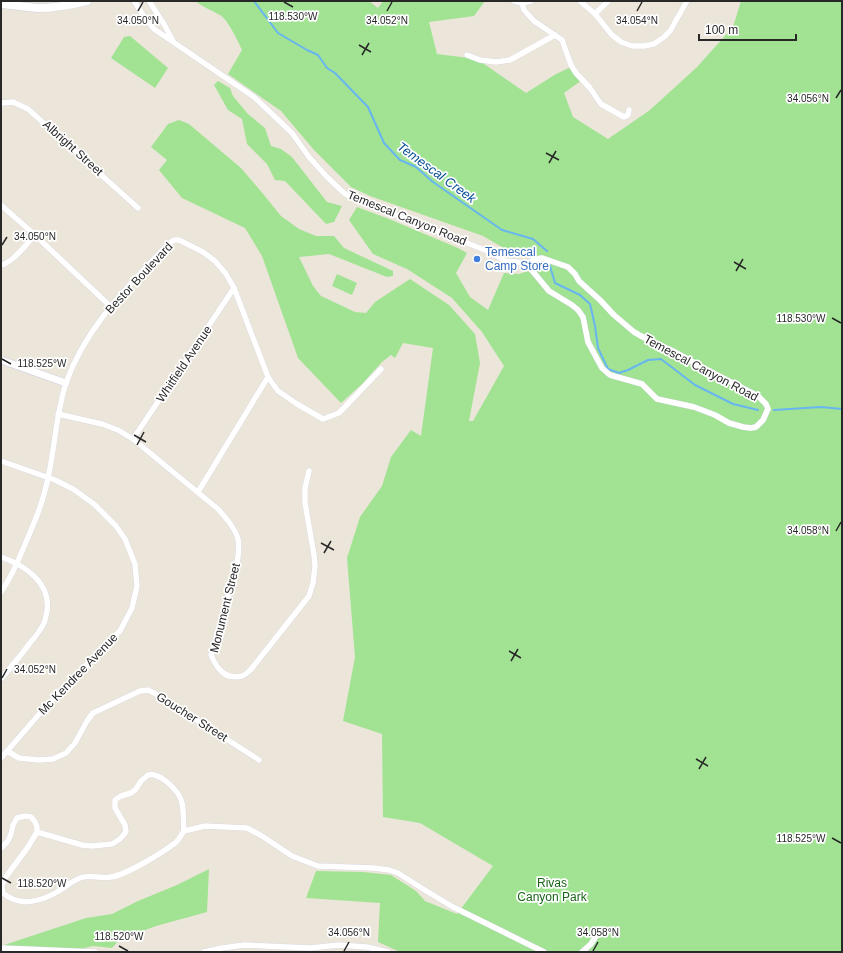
<svg xmlns="http://www.w3.org/2000/svg" width="843" height="953" font-family="Arial,sans-serif">
  <style>
    .green { fill: #a1e393 }
    .lines { fill: none; stroke-linecap: round; stroke-linejoin: round }
    .stream { stroke: #68b5f0; stroke-width: 2 }
    .minor-casing { stroke: #cecfe2; stroke-width: 6 }
    .tertiary-casing { stroke: #cecfe2; stroke-width: 8 }
    .secondary-casing { stroke: #cecfe2; stroke-width: 9 }
    .minor { stroke: #fff; stroke-width: 5.5 }
    .tertiary { stroke: #fff; stroke-width: 7 }
    .secondary { stroke: #fff; stroke-width: 8 }
    .ticks { fill: none; stroke: #282828; stroke-width: 1.5 }
    .shop-dot { fill: #3f7fe0; stroke: #fff; stroke-width: 1.5 }
    .labels { text-anchor: middle; stroke-width: 3.5; stroke-linejoin: round; paint-order: stroke }
    .street-label { font-size: 12px; fill: #282828; stroke: #fff }
    .shop-label { font-size: 12px; fill: #366cbe; stroke: #fff; text-anchor: start }
    .park-label { font-size: 12px; fill: #1a6518; stroke: #fff }
    .water-label { font-size: 13px; font-style: italic; fill: #0a5099; stroke: #fff }
    .ticks-label { font-size: 10px; text-anchor: middle; fill: #282828; stroke: #fff; stroke-width: 3.5; stroke-linejoin: round; paint-order: stroke }
  </style>
  <rect width="100%" height="100%" fill="#ebe6d9"/>
  <!-- green -->
  <g class="green">
    <path d="M195 1H369L378 8 383 1H485L474 16 429 22 437 54 477 59 526 93 556 74 571 67 582 80 564 93 573 117 608 139 650 110 697 67 733 27 741 1H842V952H400L378 942 380 903 306 898 316 871 363 872 391 875 416 891 425 901 457 914 493 866 420 823 383 817 382 734 343 721 355 657 347 558 360 517 382 486 391 457 411 430 421 436 433 348 403 343 395 358 391 355 382 362 362 384 341 403 298 358 262 256 245 228 182 198 159 170 167 160 151 147 168 124 179 120 189 124 241 168 264 195 281 216 299 229 316 236H334L344 248 393 271V276L387 277 329 254 299 257 313 286 321 296 355 312 366 313 375 302 410 279 449 305 475 334 480 363 469 421H473L504 366 482 332 452 298 407 269 373 254 349 220 357 207 389 219 458 248 467 253 456 273 470 297 488 310 504 273 519 274 534 269 537 254 507 250 483 236 370 196 351 187 314 150 281 111 228 74 242 50C238 41 228 20 220 15 211 10 203 7 195 1Z"/>
    <path d="M130 36 168 68 155 88 111 58 124 37Z"/>
    <path d="M218 81 230 88 233 96 248 114 265 128 271 146 281 149 292 157 327 202 342 206 334 222 326 224 285 181 275 180 267 164 247 144 242 119 228 110 214 85Z"/>
    <path d="M337 274 357 283 352 295 332 286Z"/>
    <path d="M209 869 207 912 156 926 119 940 112 948 93 946 68 952H1V946L86 918 112 914 138 901 177 885Z"/>
  </g>
  <g class="lines">
    <!-- stream -->
    <g class="stream">
      <path d="M254 1 278 33 307 50 318 55 327 68 335 73 368 107 384 143 400 160 416 167 433 182 502 230 533 239 547 251"/>
      <path d="M550 266 555 283 580 295 590 304 595 326 598 348 608 369 619 373 628 370 648 360 661 359 695 385 733 404 758 410"/>
      <path d="M774 410 821 407 842 409"/>
    </g>
    <defs>
      <g id="minor">
        <path d="M134 1 145 18 154 29 254 97 292 133 309 157 327 177 344 193 350 197 490 252 505 261 528 263"/>
        <path d="M149 1 164 24 173 41"/>
        <path d="M514 1 522 3 531 1"/>
        <path d="M580 1 595 14 612 35 621 42 632 46H644L654 44 664 37 670 31 687 1"/>
        <path d="M522 3 524 10 534 21 562 40 571 65 576 73 590 88 596 97 601 104 624 117 628 115 629 110"/>
        <path d="M595 14 608 1"/>
        <path d="M467 55 480 60 496 62 510 60 555 35"/>
        <path d="M1 103 13 102 28 109 138 208"/>
        <path d="M1 205 35 235 110 306"/>
        <path d="M542 258 568 267 575 274 579 281 600 300 614 315 634 332 650 341 673 351 709 371 758 396 766 404 768 409 763 420 756 427 751 428 743 427 729 423 715 415 694 407 657 399 642 384 610 375 602 368 588 342 583 317 578 310 572 305 549 291 530 268 528 263 533 260Z"/>
        <path d="M1 265C13 263 26 244 35 235"/>
        <path d="M58 414 102 424 118 430 133 439 218 509C226 518 235 528 238 539 240 549 238 559 236 569L211 655C217 669 225 680 242 676 246 675 249 671 252 668L309 596 313 583 315 566 314 555 305 503V488L309 471"/>
        <path d="M133 439 234 288"/>
        <path d="M1 461 55 480 73 489 94 504 116 526 125 539 135 564 137 586 132 608 120 631 48 704 1 758"/>
        <path d="M198 492 268 377"/>
        <path d="M1 557C24 565 51 582 47 611 46 614 46 619 44 623 41 630 35 637 30 643 21 655 11 667 1 679"/>
        <path d="M1 592C10 579 17 564 23 549 33 526 43 503 48 478 55 446 56 414 66 383 86 326 127 288 167 245L174 240H179L203 252 215 261 226 274 234 288 268 377 278 391 297 404 323 419 339 413 381 369"/>
        <path d="M7 751 19 758 39 760 53 759 66 753 75 743 87 721 93 713 140 691 148 690 156 694 259 760"/>
        <path d="M37 832 82 845 92 846 112 844 120 839 126 832 125 825 115 808V800L121 796 131 793 136 789 141 781 148 775C150 775 152 774 154 775 164 777 180 792 182 803 184 811 183 822 184 831"/>
        <path d="M1 848 8 841 11 834 13 825 17 818 25 816 31 817 35 822 37 827V832L28 847 5 878 2 886 3 893C19 907 40 902 57 892 65 887 72 881 80 878 90 874 101 879 111 877 126 875 162 853 175 843 179 840 181 835 184 831L205 826 247 828 262 836 292 856 318 866 374 868 389 870 398 873 423 889 453 907 544 952"/>
        <path d="M1 948 95 952"/>
        <path d="M204 952 222 948 244 945 310 948 339 945 367 947 388 952"/>
        <path d="M582 952 591 944 596 936"/>
      </g>
      <path id="tertiary" d="M1 360 66 383"/>
      <path id="secondary" d="M1 4C13 5 26 7 38 8 55 8 71 5 87 1"/>
    </defs>
    <!-- minor casing -->
    <use href="#minor" class="minor-casing"/>
    <!-- tertiary casing -->
    <use href="#tertiary" class="tertiary-casing"/>
    <!-- secondary casing -->
    <use href="#secondary" class="secondary-casing"/>
    <!-- minor -->
    <use href="#minor" class="minor"/>
    <!-- tertiary -->
    <use href="#tertiary" class="tertiary"/>
    <!-- secondary -->
    <use href="#secondary" class="secondary"/>
  </g>
  <!-- ticks -->
  <path class="ticks" d="M284 2 293 7M138 11 143 2M387 11 392 2M637 11 642 2M359 45 371 52M362 55 369 43M836 98 841 90M546 153 559 160M549 163 556 151M2 245 7 237M734 262 746 269M736 271 743 259M832 318 841 323M2 359 11 364M134 435 146 442M137 445 144 432M836 531 841 522M321 543 334 550M324 553 331 541M509 651 521 658M511 661 518 649M2 678 7 669M696 759 708 766M699 769 706 757M832 838 841 843M2 878 11 883M119 946 128 951M344 951 349 942M593 951 598 942"/>
  <!-- markers -->
  <circle class="shop-dot" cx="477" cy="259" r="4"/>
  <g class="labels">
    <!-- street labels -->
    <g class="street-label">
      <text transform="translate(73 148) rotate(42)" y="4">Albright Street</text>
      <text transform="translate(407 218) rotate(22)" y="4">Temescal Canyon Road</text>
      <text transform="translate(139 278) rotate(-47)" y="4">Bestor Boulevard</text>
      <text transform="translate(184 364) rotate(-56)" y="4">Whitfield Avenue</text>
      <text transform="translate(701 368) rotate(28)" y="4">Temescal Canyon Road</text>
      <text transform="translate(225 608) rotate(-76)" y="4">Monument Street</text>
      <text transform="translate(78 674) rotate(-46)" y="4">Mc Kendree Avenue</text>
      <text transform="translate(192 717) rotate(32)" y="4">Goucher Street</text>
    </g>
    <!-- shop labels -->
    <g class="shop-label">
      <text x="485" y="256">Temescal<tspan x="485" dy="14">Camp Store</tspan></text>
    </g>
    <!-- park labels -->
    <g class="park-label">
      <text x="552" y="887">Rivas<tspan x="552" dy="14">Canyon Park</tspan></text>
    </g>
    <!-- water labels -->
    <g class="water-label">
      <text transform="translate(437 172) rotate(36)" y="5">Temescal Creek</text>
    </g>
  </g>
  <g class="ticks-label">
    <text x="293" y="20">118.530°W</text>
    <text x="138" y="24">34.050°N</text>
    <text x="387" y="24">34.052°N</text>
    <text x="637" y="24">34.054°N</text>
    <text x="808" y="102">34.056°N</text>
    <text x="35" y="240">34.050°N</text>
    <text x="801" y="322">118.530°W</text>
    <text x="42" y="367">118.525°W</text>
    <text x="808" y="534">34.058°N</text>
    <text x="35" y="673">34.052°N</text>
    <text x="801" y="842">118.525°W</text>
    <text x="42" y="887">118.520°W</text>
    <text x="349" y="936">34.056°N</text>
    <text x="598" y="936">34.058°N</text>
    <text x="119" y="940">118.520°W</text>
  </g>
  <!-- border -->
  <rect width="843" height="953" fill="none" stroke="#282828" stroke-width="4"/>
  <!-- scale -->
  <path d="M699 34v6h97v-6" fill="none" stroke="#282828" stroke-width="2"/>
  <text x="705" y="34" font-size="12" fill="#282828" stroke="#ffffff" stroke-width="3" paint-order="stroke">100 m</text>
</svg>
